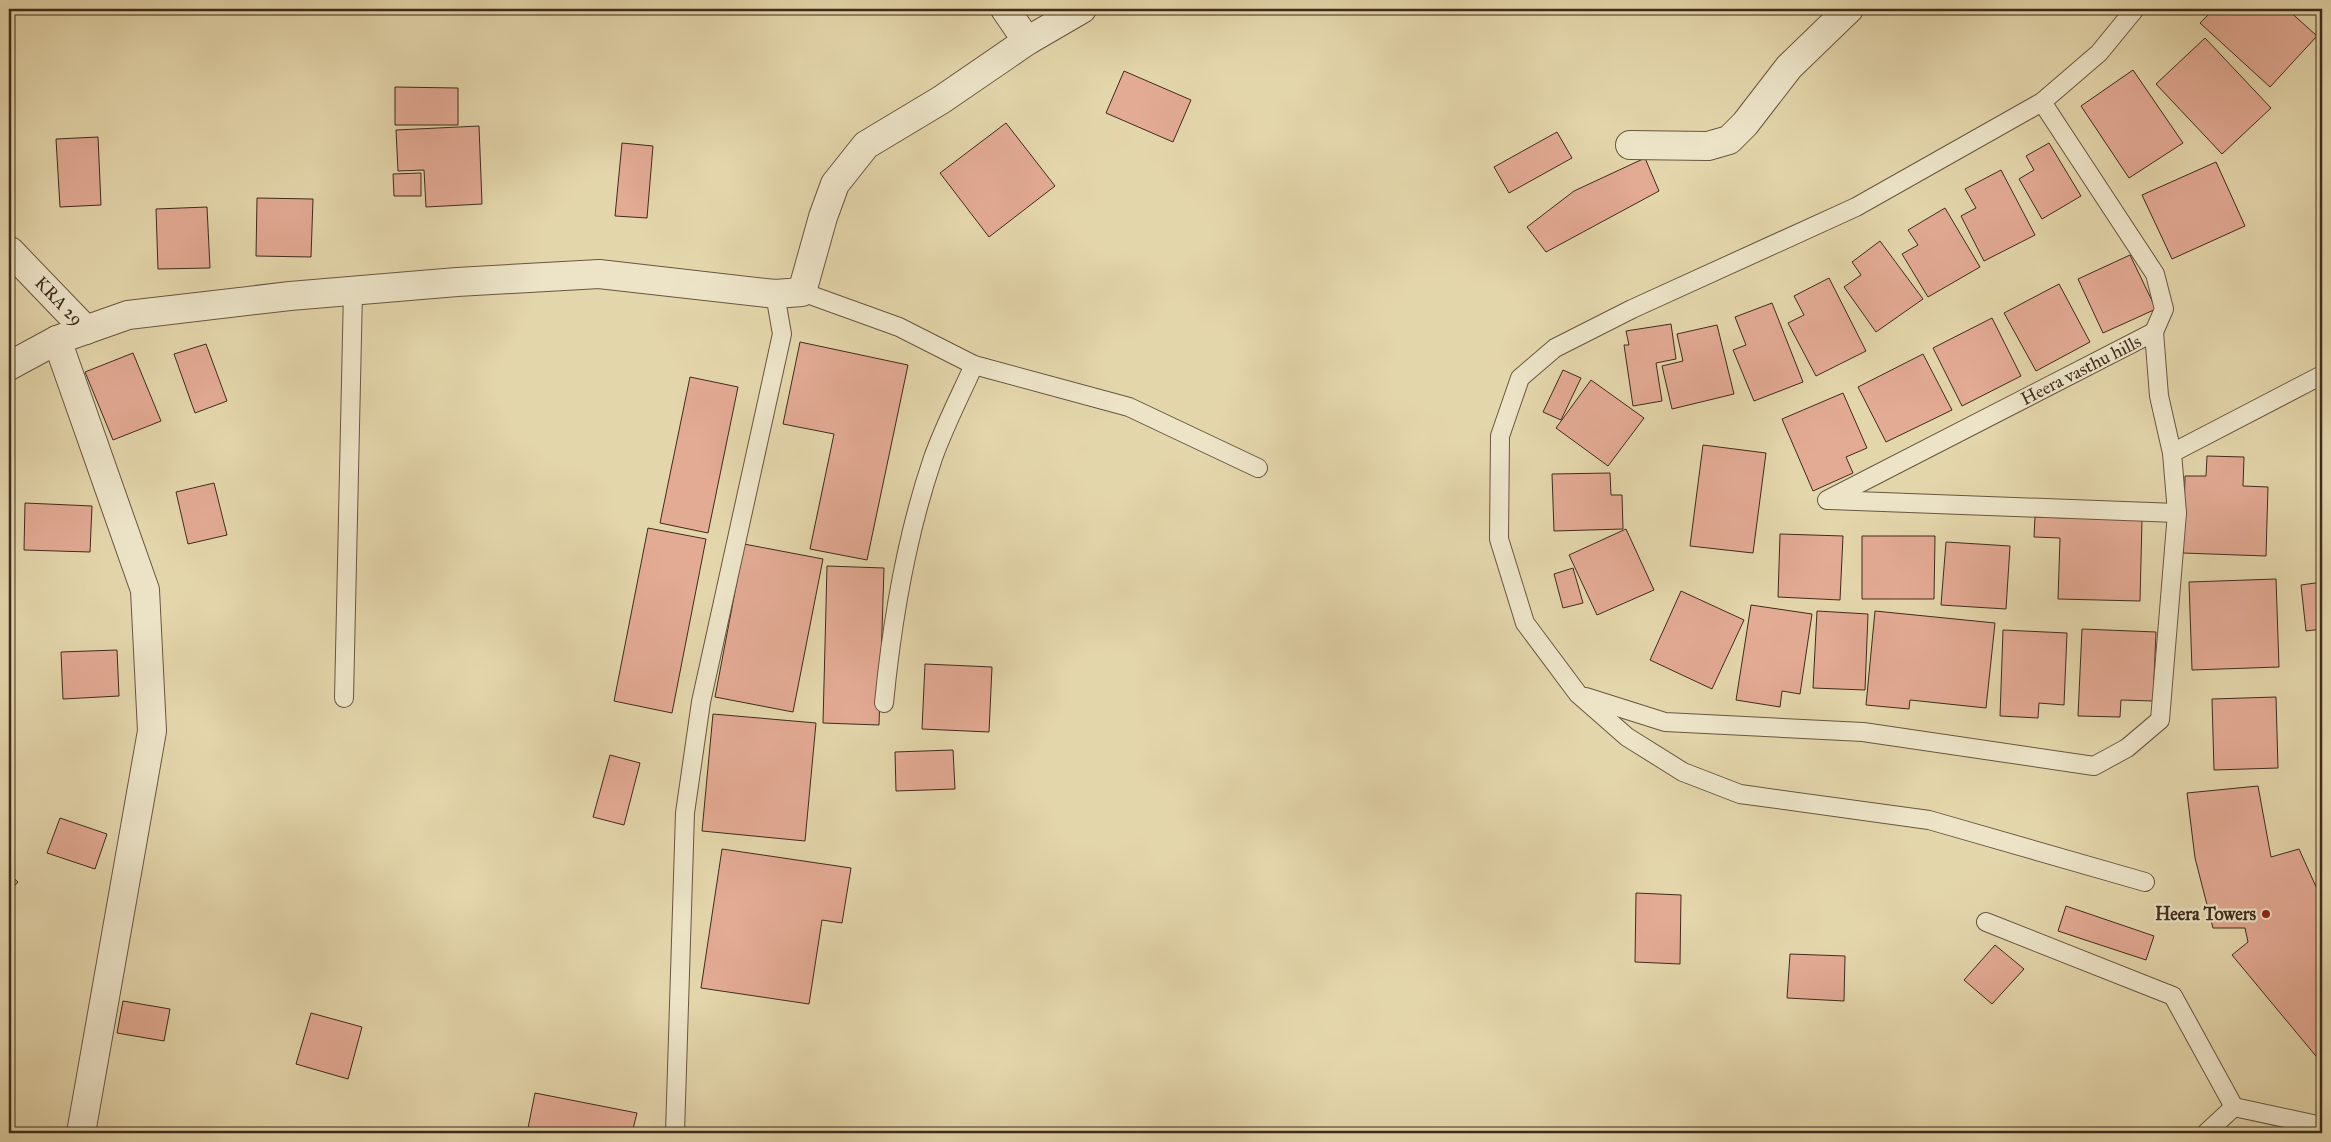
<svg xmlns="http://www.w3.org/2000/svg" width="2331" height="1142" font-family="'IM FELL Great Primer',serif">
  <style>
    .building { fill: #e3aa94; stroke: #3f2b1b }
    .lines { fill: none; stroke-linecap: round; stroke-linejoin: round }
    .service-casing { stroke: #68563f; stroke-width: 20 }
    .minor-casing { stroke: #68563f; stroke-width: 30 }
    .service { stroke: #ede4c8; stroke-width: 18 }
    .minor { stroke: #ede4c8; stroke-width: 28 }
    .poi-dot { fill: #8f2418; stroke: #ede4c8; stroke-width: 2 }
    .labels { text-anchor: middle; stroke-width: 4.5; stroke-linejoin: round; paint-order: stroke }
    .street-label { font-size: 18px; fill: #3f2b1b; stroke: #ede4c8 }
    .poi-label { font-size: 18px; font-weight: bold; fill: #3f2b1b; stroke: #ede4c8; text-anchor: end }
  </style>
  <rect width="100%" height="100%" fill="#e4d6ab"/>
  <filter id="stains"><feTurbulence type="fractalNoise" baseFrequency=".004" numOctaves="4"/><feColorMatrix values="0 0 0 0 .2 0 0 0 0 .09 0 0 0 0 .02 0 0 0 .5 -.17"/></filter>
  <radialGradient id="worn" r=".72"><stop offset=".6" stop-color="#630" stop-opacity="0"/><stop offset="1" stop-color="#630" stop-opacity=".3"/></radialGradient>
  <!-- building -->
  <g class="building">
    <path d="M2214 9H2287L2317 36 2270 87 2200 23Z"/>
    <path d="M2205 38 2271 108 2222 154 2156 84Z"/>
    <path d="M2133 70 2183 143 2129 178 2081 106Z"/>
    <path d="M1124 71 1191 100 1173 142 1106 113Z"/>
    <path d="M395 87 458 88V125H395Z"/>
    <path d="M1006 123 1055 186 989 237 940 173Z"/>
    <path d="M479 126 482 204 426 207 424 170 398 171 396 130Z"/>
    <path d="M1557 132 1572 158 1509 193 1494 167Z"/>
    <path d="M98 137 101 205 60 207 56 139Z"/>
    <path d="M622 143 653 146 647 218 615 216Z"/>
    <path d="M2049 143 2081 196 2042 219 2019 179 2034 170 2026 156Z"/>
    <path d="M1645 158 1659 191 1546 252 1527 227 1574 191Z"/>
    <path d="M2216 162 2245 226 2172 259 2142 195Z"/>
    <path d="M2001 170 2035 235 1984 261 1961 216 1976 208 1965 189Z"/>
    <path d="M421 173V196H394L393 174Z"/>
    <path d="M257 198 313 199 311 257 256 256Z"/>
    <path d="M207 207 210 268 158 269 156 209Z"/>
    <path d="M1945 208 1980 267 1928 297 1902 254 1918 245 1908 230Z"/>
    <path d="M1880 241 1923 299 1876 332 1844 287 1861 275 1852 262Z"/>
    <path d="M2130 255 2156 309 2103 333 2078 279Z"/>
    <path d="M1829 278 1866 351 1816 376 1788 323 1804 315 1794 296Z"/>
    <path d="M2059 284 2090 342 2036 371 2004 313Z"/>
    <path d="M1772 303 1803 382 1754 401 1733 350 1746 345 1735 317Z"/>
    <path d="M1992 318 2021 376 1962 406 1933 348Z"/>
    <path d="M1671 324 1676 359 1656 363 1662 401 1633 406 1624 345H1629L1626 331Z"/>
    <path d="M1717 325 1734 394 1672 409 1662 366 1683 361 1677 334Z"/>
    <path d="M800 342 908 365 867 560 810 549 834 434 783 424Z"/>
    <path d="M206 344 227 401 195 413 174 354Z"/>
    <path d="M133 353 161 421 113 440 85 372Z"/>
    <path d="M1923 354 1952 410 1886 442 1858 387Z"/>
    <path d="M1563 370 1581 378 1561 420 1543 412Z"/>
    <path d="M690 377 738 387 708 533 660 523Z"/>
    <path d="M1591 380 1644 418 1608 466 1556 428Z"/>
    <path d="M1843 393 1867 448 1846 457 1853 473 1813 491 1782 419Z"/>
    <path d="M1703 445 1766 453 1753 553 1690 546Z"/>
    <path d="M2207 456 2244 457 2243 486 2268 487 2266 556 2183 553 2185 476H2206Z"/>
    <path d="M1610 473 1611 495H1622L1623 529 1554 531 1552 474Z"/>
    <path d="M214 483 227 535 188 544 176 492Z"/>
    <path d="M25 503 92 506 90 552 24 550Z"/>
    <path d="M2035 517 2142 520 2140 601 2058 599 2060 538 2034 537Z"/>
    <path d="M648 528 706 539 672 713 614 701Z"/>
    <path d="M1626 529 1654 590 1597 615 1569 555Z"/>
    <path d="M1780 534 1843 536 1840 600 1778 597Z"/>
    <path d="M1862 536H1935L1934 599H1862Z"/>
    <path d="M1946 542 2010 546 2006 609 1941 605Z"/>
    <path d="M744 544 823 559 793 712 715 697Z"/>
    <path d="M827 566 884 568 879 725 823 723Z"/>
    <path d="M1573 568 1583 603 1563 608 1554 574Z"/>
    <path d="M2276 579 2279 667 2192 670 2189 582Z"/>
    <path d="M2322 582V629L2306 631 2301 585Z"/>
    <path d="M1681 591 1744 620 1712 689 1650 660Z"/>
    <path d="M1751 605 1812 614 1800 694 1782 691 1780 707 1736 700Z"/>
    <path d="M1817 611 1868 614 1865 690 1813 688Z"/>
    <path d="M1875 611 1995 623 1986 708 1910 700 1909 709 1866 705Z"/>
    <path d="M2082 629 2156 632 2153 701 2121 700 2120 717 2078 716Z"/>
    <path d="M2003 630 2067 633 2064 705 2039 703 2038 718 2000 716Z"/>
    <path d="M117 650 119 696 63 699 61 652Z"/>
    <path d="M925 664 992 667 989 732 922 729Z"/>
    <path d="M2276 697 2278 768 2214 770 2212 699Z"/>
    <path d="M713 714 816 723 805 841 702 831Z"/>
    <path d="M953 750 955 789 896 791 895 752Z"/>
    <path d="M610 755 640 763 624 825 593 817Z"/>
    <path d="M2258 786 2271 857 2299 849 2322 900V934L2319 939 2322 944V1059L2320 1061 2232 955 2248 942 2245 928H2213L2195 858 2187 793Z"/>
    <path d="M60 818 107 834 95 869 47 853Z"/>
    <path d="M722 849 851 868 842 923 822 920 809 1004 701 988Z"/>
    <path d="M9 874 18 882 9 892Z"/>
    <path d="M1636 893 1681 895 1680 964 1635 962Z"/>
    <path d="M2066 906 2154 936 2146 960 2058 931Z"/>
    <path d="M1995 945 2024 969 1992 1004 1964 980Z"/>
    <path d="M1790 954 1845 956 1844 1001 1787 998Z"/>
    <path d="M123 1001 170 1009 164 1041 117 1033Z"/>
    <path d="M311 1013 362 1027 348 1079 296 1064Z"/>
    <path d="M535 1093 637 1113 632 1133H527Z"/>
  </g>
  <g class="lines">
    <defs>
      <g id="service">
        <path d="M2135 9 2099 53 2042 102 1856 207 1632 309 1555 348 1520 378 1500 436 1499 539 1525 623 1578 694 1627 737 1683 772 1740 794 1929 820 2145 882"/>
        <path d="M2042 102 2155 274 2164 309 2154 332"/>
        <path d="M802 292 899 327 974 365 1129 407 1258 468"/>
        <path d="M1827 500 2154 332 2159 396 2172 453 2322 375"/>
        <path d="M1830 500 2177 513"/>
        <path d="M1586 697 1665 722 1863 732 2094 766 2127 748 2160 720 2177 513 2172 453"/>
        <path d="M344 698 353 291"/>
        <path d="M884 703C892 621 906 537 933 458 944 427 960 396 974 365"/>
        <path d="M1986 922 2173 996 2234 1107 2322 1126"/>
        <path d="M675 1133 685 813 701 702 782 334 775 294"/>
        <path d="M2206 1133 2234 1107"/>
      </g>
      <g id="minor">
        <path d="M1005 9 1027 41"/>
        <path d="M1630 145 1708 146 1729 140 1745 124 1789 67 1849 9"/>
        <path d="M10 251 86 330"/>
        <path d="M57 340 145 590 152 731 81 1133"/>
        <path d="M9 366 57 340 128 315 290 296 457 282 599 274 775 294 802 292 823 217 835 184 866 145 941 100 1027 41 1082 9"/>
      </g>
    </defs>
    <!-- service casing -->
    <use href="#service" class="service-casing"/>
    <!-- minor casing -->
    <use href="#minor" class="minor-casing"/>
    <!-- service -->
    <use href="#service" class="service"/>
    <!-- minor -->
    <use href="#minor" class="minor"/>
  </g>
  <!-- markers -->
  <circle class="poi-dot" cx="2266" cy="914" r="5"/>
  <g class="labels">
    <!-- street labels -->
    <g class="street-label">
      <text transform="translate(59 301) rotate(46)" y="6">KRA 29</text>
      <text transform="translate(2081 370) rotate(-27)" y="6">Heera vasthu hills</text>
    </g>
    <!-- poi labels -->
    <g class="poi-label">
      <text x="2256" y="920">Heera Towers</text>
    </g>
  </g>
  <!-- margin -->
  <rect width="2331" height="1142" fill="none" stroke="#e4d6ab" stroke-width="30"/>
  <rect x="10" y="10" width="2311" height="1122" fill="none" stroke="#3f2b1b" stroke-width="2.5"/>
  <rect x="15" y="15" width="2301" height="1112" fill="none" stroke="#3f2b1b"/>
  <rect width="100%" height="100%" filter="url(#stains)"/>
  <rect width="100%" height="100%" fill="url(#worn)"/>
</svg>
